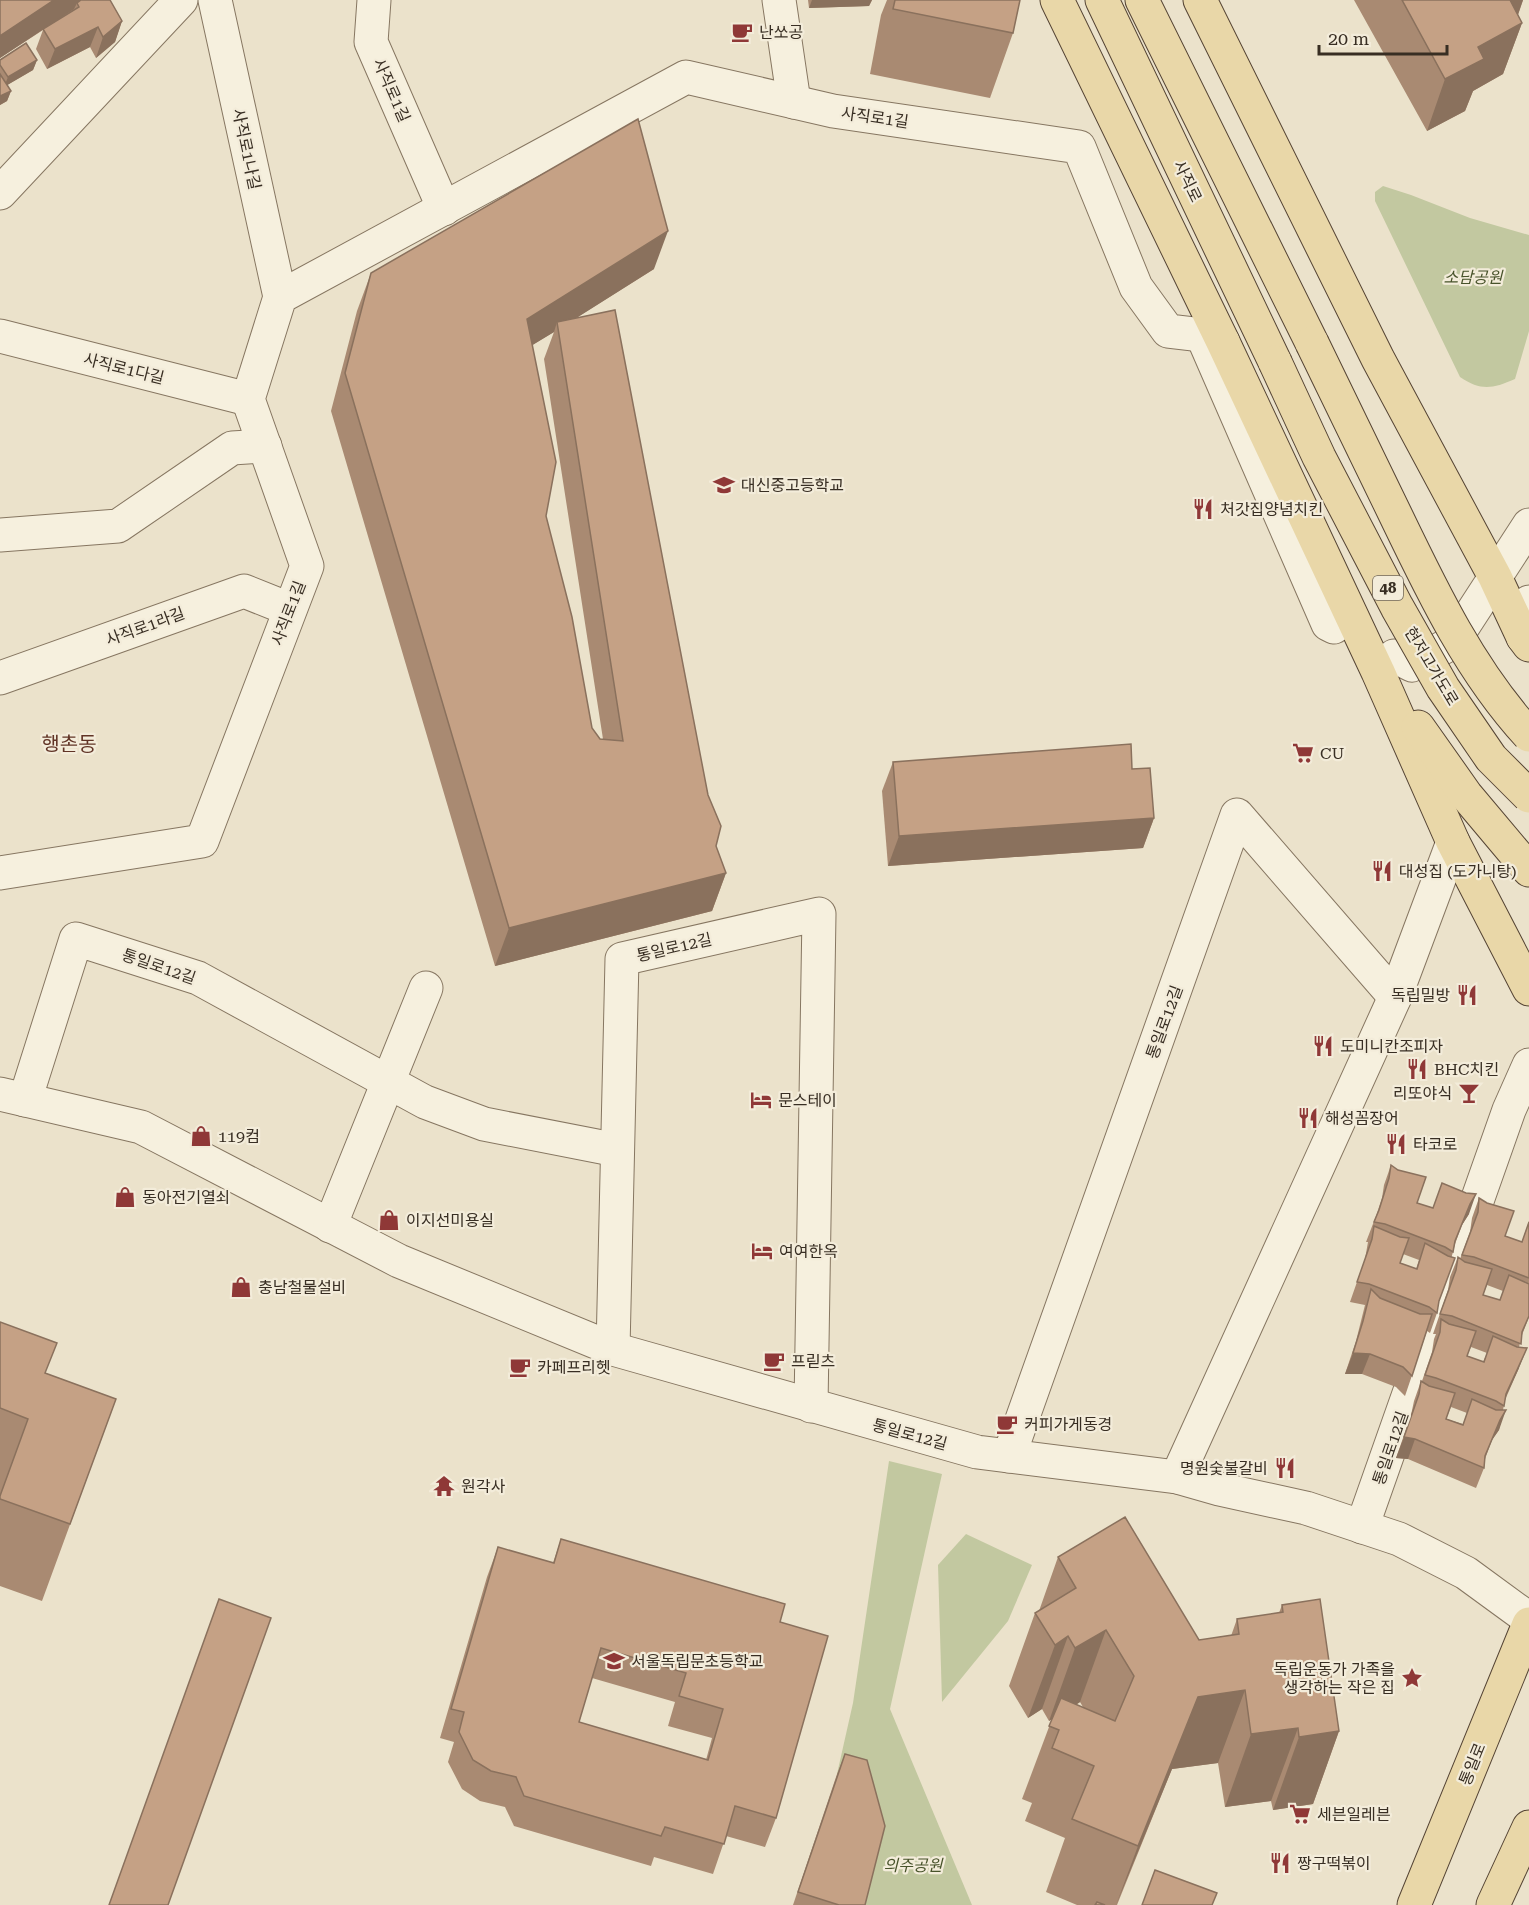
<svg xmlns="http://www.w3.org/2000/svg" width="1529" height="1905" font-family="'Roboto Serif','Noto Sans KR',serif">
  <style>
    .green { fill: #c2c8a0 }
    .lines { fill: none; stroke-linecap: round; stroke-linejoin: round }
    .minor-casing { stroke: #867661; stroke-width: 35 }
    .primary-casing { stroke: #554434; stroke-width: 35 }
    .minor { stroke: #f6f0de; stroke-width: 33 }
    .primary { stroke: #e9d7a8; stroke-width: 33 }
    .primary-bridge-casing { stroke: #554434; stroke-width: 35; stroke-linecap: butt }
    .primary-bridge { stroke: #e9d7a8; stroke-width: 33 }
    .wall { fill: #a98a72; fill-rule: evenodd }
    .shaded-wall { fill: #8a715d }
    .building { fill: #c5a185; stroke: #8a715d; stroke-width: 1.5; fill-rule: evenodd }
    .labels { text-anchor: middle; stroke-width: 4.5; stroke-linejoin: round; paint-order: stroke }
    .shield { fill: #f3ecda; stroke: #70675a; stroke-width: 1.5 }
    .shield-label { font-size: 15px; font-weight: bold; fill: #382e23 }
    .poi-label { font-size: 16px; fill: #382e23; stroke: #f3ecda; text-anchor: start }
    .street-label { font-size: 16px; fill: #382e23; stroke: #f3ecda }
    .park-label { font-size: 16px; font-style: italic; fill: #48532b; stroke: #f3ecda }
    .quarter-label { font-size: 20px; fill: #613426; stroke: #f3ecda }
  </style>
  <rect width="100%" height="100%" fill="#ebe2cb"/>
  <!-- green -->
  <g class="green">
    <path d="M1383 186 1411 195 1470 218 1529 235V331L1515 379C1492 389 1481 391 1460 377L1375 201V192Z"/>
    <path d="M889 1461 942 1474 890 1709 972 1905H863L837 1774 853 1703Z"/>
    <path d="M966 1534 1032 1565 1008 1621 942 1702 938 1565Z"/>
  </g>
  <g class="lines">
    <defs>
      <g id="minor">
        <path d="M215 0 280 297"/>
        <path d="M374 0 371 42 444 209"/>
        <path d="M779 0 794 102"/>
        <path d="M0 193 181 0"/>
        <path d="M1202 335 1328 624 1334 627"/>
        <path d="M0 336 248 399"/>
        <path d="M0 535 118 526 232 448 265 446"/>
        <path d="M1523 637 1529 602"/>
        <path d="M1394 656 1412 665 1453 642 1529 525"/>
        <path d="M0 678 244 591 289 609"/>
        <path d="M0 873 202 841 307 566 248 399 280 297 686 77 833 111 1079 147 1136 287 1168 331 1202 335 1223 342"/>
        <path d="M0 1094 141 1127 399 1261 613 1349 977 1452 1177 1477 1219 1489 1306 1508 1399 1539 1466 1573 1529 1619"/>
        <path d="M25 1100 76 939 198 978 425 1102 484 1124 617 1150"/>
        <path d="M330 1226 426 988"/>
        <path d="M613 1349 622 959 819 914 811 1406"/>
        <path d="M1009 1456 1237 815 1395 997"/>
        <path d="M1177 1477 1395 997 1453 842"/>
        <path d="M1362 1527 1509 1110 1529 1065"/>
      </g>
      <g id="primary">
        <path d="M1057 0 1223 342 1378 672 1453 842 1529 989"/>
        <path d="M1102 0 1275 362"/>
        <path d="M1142 0 1312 343"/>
        <path d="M1200 0 1378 359 1495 577 1523 637 1529 645"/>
        <path d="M1418 727 1466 795 1529 870"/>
        <path d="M1414 1905 1529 1624"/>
        <path d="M1493 1905 1529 1827"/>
      </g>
    </defs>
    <!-- minor casing -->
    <use href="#minor" class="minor-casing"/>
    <!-- primary casing -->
    <use href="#primary" class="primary-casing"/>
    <!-- minor -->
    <use href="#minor" class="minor"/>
    <!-- primary -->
    <use href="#primary" class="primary"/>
    <defs>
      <g id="primary-bridge">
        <path d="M1312 343C1340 401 1368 459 1396 516 1433 593 1471 672 1529 735"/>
        <path d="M1275 362 1319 457 1397 607 1443 688 1491 758 1529 796"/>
      </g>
    </defs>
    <!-- primary-bridge casing -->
    <use href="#primary-bridge" class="primary-bridge-casing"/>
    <!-- primary-bridge -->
    <use href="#primary-bridge" class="primary-bridge"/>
  </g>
  <!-- wall -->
  <g class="wall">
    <path d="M0 0H110L122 21 115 42 96 58 90 47 47 69 36 49 43 30 0 58Z"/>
    <path d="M808 0H872L869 6 809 8Z"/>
    <path d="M887 0H1020L1013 33 990 98 870 74 881 15Z"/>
    <path d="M1354 0H1523L1518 15 1522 23 1503 74 1473 91 1465 111 1427 131Z"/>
    <path d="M0 60H37L33 70 7 85 11 91 7 101 0 105Z"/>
    <path d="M654 269 576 318 716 846 726 873 712 911 495 966 331 411 357 311 371 273ZM554 332 544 359 603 739H600L592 728 546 516 532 345Z"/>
    <path d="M893 762 1132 769 1154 818 1143 848 888 866 882 791Z"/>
    <path d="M1391 1165 1417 1203 1433 1208 1442 1183 1469 1214 1462 1225 1455 1244 1453 1252 1439 1301 1437 1313 1430 1333 1427 1331 1405 1396 1396 1387 1362 1374H1345L1356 1341 1365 1305 1350 1302 1365 1259 1368 1242H1366L1376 1216 1382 1198 1384 1185ZM1403 1254 1419 1260 1416 1269 1400 1263Z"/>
    <path d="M1479 1198 1505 1236 1522 1242 1529 1221V1317L1522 1335 1519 1347V1368L1505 1400 1499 1430 1492 1440 1485 1459 1484 1468 1476 1488 1408 1459 1396 1458 1411 1415 1414 1401 1421 1381H1422L1432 1352 1434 1339 1436 1334H1433L1448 1290 1450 1277 1458 1257 1460 1259 1470 1232 1472 1218ZM1487 1285 1503 1291 1500 1300 1483 1295ZM1471 1347 1487 1353 1483 1362 1467 1356ZM1451 1407 1467 1413 1463 1424 1446 1419Z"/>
    <path d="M0 1322 45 1373 116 1399 42 1601 0 1586Z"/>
    <path d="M561 1539 780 1622 776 1818 765 1847 726 1836 713 1874 654 1857 651 1866 514 1826 505 1807 480 1801 462 1789 448 1762 454 1742 440 1738 487 1577 498 1547 553 1563ZM592 1678 675 1702 668 1726 712 1738 706 1760 579 1722Z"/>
    <path d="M1058 1557 1199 1640 1231 1636 1237 1619 1279 1613 1282 1605 1339 1731 1313 1804 1273 1810 1271 1801 1225 1807 1218 1763 1172 1769 1117 1905H1077L1046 1892 1065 1838 1025 1821 1032 1803 1022 1799 1052 1719 1049 1721 1042 1709 1028 1718 1009 1686 1035 1613 1039 1611ZM1080 1702 1083 1707 1076 1705Z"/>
    <path d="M845 1754 865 1905H793L837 1774Z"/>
  </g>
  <!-- shaded-wall -->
  <g class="shaded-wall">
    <path d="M54 0H87L77 3 74 9 0 58V36Z"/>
    <path d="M812 0H872L869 6 809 8Z"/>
    <path d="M1496 0H1523L1517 17Z"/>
    <path d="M122 21 115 42 96 58 103 37Z"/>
    <path d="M1522 23 1503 74 1473 91 1465 111 1427 131 1445 79 1478 47Z"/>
    <path d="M98 27 90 47 47 69 55 49Z"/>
    <path d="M37 60 33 70 4 87 8 77Z"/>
    <path d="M11 91 7 101 0 105V96Z"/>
    <path d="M668 231 654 269 559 329 557 322 554 332 513 357 527 319Z"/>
    <path d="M1154 818 1143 848 888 866 899 836Z"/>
    <path d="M726 873 712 911 495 966 509 928Z"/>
    <path d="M1476 1194 1469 1214 1462 1225 1452 1251 1470 1204Z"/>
    <path d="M1527 1348 1519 1368 1502 1405 1506 1394Z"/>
    <path d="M1353 1353 1370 1354 1362 1374H1345Z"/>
    <path d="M1506 1410 1499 1430 1492 1440 1481 1467 1500 1420Z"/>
    <path d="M1404 1437 1415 1439 1408 1459 1396 1458Z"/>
    <path d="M1106 1630 1080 1702 1049 1721 1075 1648Z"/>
    <path d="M1068 1636 1042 1709 1028 1718 1055 1645Z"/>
    <path d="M1245 1690 1218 1763 1172 1769 1116 1905 1138 1846 1198 1697Z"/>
    <path d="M1298 1728 1271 1801 1225 1807 1251 1734Z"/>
    <path d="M1339 1731 1313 1804 1273 1810 1299 1737Z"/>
  </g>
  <!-- building -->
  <g class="building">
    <path d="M0 0H54L0 36Z"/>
    <path d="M81 0H110L122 21 103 37 98 27 55 49 43 29 79 7 77 3Z"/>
    <path d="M895 0H1020L1013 33 893 9Z"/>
    <path d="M1402 0H1510L1522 23 1478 47 1484 59 1445 79Z"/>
    <path d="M26 43 37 60 8 77 0 65V60Z"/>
    <path d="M0 74 11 91 0 96Z"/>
    <path d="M638 119 668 231 527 319 556 462 546 516 572 617 592 728 600 739 623 741 557 322 615 310 708 795 721 826 716 846 726 873 509 928 345 373 371 273Z"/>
    <path d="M1131 744 1132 769 1150 768 1154 818 899 836 893 762Z"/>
    <path d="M1391 1165 1398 1170 1426 1177 1417 1203 1433 1208 1442 1183 1466 1193 1476 1194 1470 1204 1455 1241 1453 1252 1445 1247 1385 1224 1374 1222 1379 1210 1389 1178Z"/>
    <path d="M1479 1198 1487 1203 1514 1211 1505 1236 1522 1242 1529 1222V1278L1474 1257 1462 1255 1478 1212Z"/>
    <path d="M1374 1226 1400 1237 1409 1238 1400 1263 1417 1269 1425 1243 1448 1256 1455 1258 1439 1301 1437 1313 1429 1307 1369 1284 1357 1282 1372 1239Z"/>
    <path d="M1458 1257 1465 1262 1492 1269 1483 1295 1500 1300 1509 1275 1529 1284V1316L1522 1332 1521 1344 1452 1316 1440 1314 1456 1270Z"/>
    <path d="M1371 1289 1380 1298 1420 1314H1432L1412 1376 1403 1367 1370 1354 1353 1353 1363 1321Z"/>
    <path d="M1441 1319 1449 1324 1476 1331 1467 1356 1484 1362 1493 1336 1517 1347 1527 1348 1506 1394 1504 1406 1496 1401 1436 1378 1425 1375 1440 1332Z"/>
    <path d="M0 1322 57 1343 45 1373 116 1399 70 1524 0 1499V1496L28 1419 0 1408Z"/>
    <path d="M1421 1381 1429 1386 1455 1393 1446 1419 1463 1425 1472 1399 1496 1410H1506L1500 1420 1485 1456 1484 1468 1415 1439 1404 1437 1419 1394Z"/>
    <path d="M1125 1517 1199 1640 1239 1634 1237 1619 1283 1612 1282 1605 1320 1599 1339 1731 1299 1737 1298 1728 1251 1734 1245 1690 1198 1697 1138 1846 1072 1819 1094 1766 1052 1748 1059 1730 1049 1726 1061 1698 1115 1721 1134 1676 1106 1630 1075 1648 1068 1636 1055 1645 1035 1613 1076 1588 1058 1557Z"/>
    <path d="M561 1539 785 1604 780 1622 828 1636 776 1818 735 1806 724 1844 665 1827 661 1836 524 1796 516 1777 491 1771 473 1760 459 1732 464 1712 451 1709 498 1547 554 1563ZM601 1648 686 1673 679 1696 723 1709 708 1760 579 1722Z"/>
    <path d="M219 1599 271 1618 168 1905H109Z"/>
    <path d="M845 1754 867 1760 885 1826 865 1905H839L798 1892Z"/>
    <path d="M1155 1870 1217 1893 1212 1905H1142Z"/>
    <path d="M1097 1902 1105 1905H1095Z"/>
  </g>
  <!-- icons -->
  <defs>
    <symbol id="cafe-bare" viewBox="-9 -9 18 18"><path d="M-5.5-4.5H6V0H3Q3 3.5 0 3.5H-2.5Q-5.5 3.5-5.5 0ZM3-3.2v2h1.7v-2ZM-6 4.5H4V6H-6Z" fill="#8f3837" stroke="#f3ecda" stroke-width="2.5" paint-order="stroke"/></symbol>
    <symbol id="school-bare" viewBox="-9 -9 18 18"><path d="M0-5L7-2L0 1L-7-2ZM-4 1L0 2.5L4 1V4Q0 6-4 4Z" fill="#8f3837" stroke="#f3ecda" stroke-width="2.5" paint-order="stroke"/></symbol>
    <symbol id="restaurant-bare" viewBox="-9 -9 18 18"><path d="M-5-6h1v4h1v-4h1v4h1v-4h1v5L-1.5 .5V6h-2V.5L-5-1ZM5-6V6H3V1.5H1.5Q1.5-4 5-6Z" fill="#8f3837" stroke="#f3ecda" stroke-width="2.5" paint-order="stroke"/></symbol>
    <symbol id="supermarket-bare" viewBox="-9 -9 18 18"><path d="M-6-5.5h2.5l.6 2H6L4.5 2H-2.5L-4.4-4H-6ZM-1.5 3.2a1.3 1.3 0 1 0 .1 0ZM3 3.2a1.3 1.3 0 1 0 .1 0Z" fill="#8f3837" stroke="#f3ecda" stroke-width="2.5" paint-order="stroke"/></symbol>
    <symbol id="bar-bare" viewBox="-9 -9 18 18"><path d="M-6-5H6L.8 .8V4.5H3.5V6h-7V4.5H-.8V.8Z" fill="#8f3837" stroke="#f3ecda" stroke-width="2.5" paint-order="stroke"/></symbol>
    <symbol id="hotel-bare" viewBox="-9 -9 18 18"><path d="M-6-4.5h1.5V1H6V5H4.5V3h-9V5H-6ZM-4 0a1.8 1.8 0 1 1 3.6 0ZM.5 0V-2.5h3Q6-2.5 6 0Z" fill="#8f3837" stroke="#f3ecda" stroke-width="2.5" paint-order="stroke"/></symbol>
    <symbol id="shop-bare" viewBox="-9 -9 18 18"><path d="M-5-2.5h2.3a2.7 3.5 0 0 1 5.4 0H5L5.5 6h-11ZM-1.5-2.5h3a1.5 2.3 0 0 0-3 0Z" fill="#8f3837" stroke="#f3ecda" stroke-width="2.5" paint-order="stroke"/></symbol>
    <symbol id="temple-bare" viewBox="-9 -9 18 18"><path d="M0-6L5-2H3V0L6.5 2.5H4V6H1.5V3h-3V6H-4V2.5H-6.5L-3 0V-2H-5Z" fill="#8f3837" stroke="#f3ecda" stroke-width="2.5" paint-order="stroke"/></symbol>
    <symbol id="sight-bare" viewBox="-9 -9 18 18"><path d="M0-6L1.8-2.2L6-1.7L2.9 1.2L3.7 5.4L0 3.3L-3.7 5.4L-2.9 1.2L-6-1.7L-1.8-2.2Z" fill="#8f3837" stroke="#f3ecda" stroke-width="2.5" paint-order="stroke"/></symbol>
  </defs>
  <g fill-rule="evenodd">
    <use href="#cafe-bare" x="727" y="17" width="30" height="30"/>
    <use href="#school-bare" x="709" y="470" width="30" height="30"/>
    <use href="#restaurant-bare" x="1188" y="494" width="30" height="30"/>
    <use href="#supermarket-bare" x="1288" y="738" width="30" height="30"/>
    <use href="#restaurant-bare" x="1367" y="856" width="30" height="30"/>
    <use href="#restaurant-bare" x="1452" y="980" width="30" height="30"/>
    <use href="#restaurant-bare" x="1308" y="1031" width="30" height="30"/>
    <use href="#restaurant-bare" x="1402" y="1054" width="30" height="30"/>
    <use href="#bar-bare" x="1454" y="1078" width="30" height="30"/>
    <use href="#hotel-bare" x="746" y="1085" width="30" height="30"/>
    <use href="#restaurant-bare" x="1293" y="1103" width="30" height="30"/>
    <use href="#shop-bare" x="186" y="1121" width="30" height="30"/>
    <use href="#restaurant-bare" x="1381" y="1129" width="30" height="30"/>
    <use href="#shop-bare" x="110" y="1182" width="30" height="30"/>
    <use href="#shop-bare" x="374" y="1205" width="30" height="30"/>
    <use href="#hotel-bare" x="747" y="1236" width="30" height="30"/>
    <use href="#shop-bare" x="226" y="1272" width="30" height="30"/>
    <use href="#cafe-bare" x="759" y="1346" width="30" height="30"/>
    <use href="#cafe-bare" x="505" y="1352" width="30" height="30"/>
    <use href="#cafe-bare" x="992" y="1409" width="30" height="30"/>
    <use href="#restaurant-bare" x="1270" y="1453" width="30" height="30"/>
    <use href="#temple-bare" x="429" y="1471" width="30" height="30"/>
    <use href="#school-bare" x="599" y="1646" width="30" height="30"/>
    <use href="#sight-bare" x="1397" y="1663" width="30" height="30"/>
    <use href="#supermarket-bare" x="1285" y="1799" width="30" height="30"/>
    <use href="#restaurant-bare" x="1265" y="1848" width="30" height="30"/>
  </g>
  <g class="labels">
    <!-- shield labels -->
    <rect class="shield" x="1373" y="576" width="30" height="24" rx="4.5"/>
    <g class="shield-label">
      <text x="1388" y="593">48</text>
    </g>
    <!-- poi labels -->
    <g class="poi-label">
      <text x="759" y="38">난쏘공</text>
      <text x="741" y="491">대신중고등학교</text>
      <text x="1220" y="515">처갓집양념치킨</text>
      <text x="1320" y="759">CU</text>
      <text x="1399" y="877">대성집 (도가니탕)</text>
      <text x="1450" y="1001" text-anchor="end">독립밀방</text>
      <text x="1340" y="1052">도미니칸조피자</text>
      <text x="1434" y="1075">BHC치킨</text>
      <text x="1452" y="1099" text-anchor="end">리또야식</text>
      <text x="778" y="1106">문스테이</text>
      <text x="1325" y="1124">해성꼼장어</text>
      <text x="218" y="1142">119컴</text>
      <text x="1413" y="1150">타코로</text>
      <text x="142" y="1203">동아전기열쇠</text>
      <text x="406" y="1226">이지선미용실</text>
      <text x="779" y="1257">여여한옥</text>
      <text x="258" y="1293">충남철물설비</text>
      <text x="791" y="1367">프릳츠</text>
      <text x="537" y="1373">카페프리헷</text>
      <text x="1024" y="1430">커피가게동경</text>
      <text x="1268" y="1474" text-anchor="end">명원숯불갈비</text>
      <text x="461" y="1492">원각사</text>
      <text x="631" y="1667">서울독립문초등학교</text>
      <text x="1395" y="1675" text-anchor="end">독립운동가 가족을<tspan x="1395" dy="18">생각하는 작은 집</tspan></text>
      <text x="1317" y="1820">세븐일레븐</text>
      <text x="1297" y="1869">짱구떡볶이</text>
    </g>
    <!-- street labels -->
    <g class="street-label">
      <text transform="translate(392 90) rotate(66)" y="6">사직로1길</text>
      <text transform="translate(875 117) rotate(8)" y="6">사직로1길</text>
      <text transform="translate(247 149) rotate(78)" y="6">사직로1나길</text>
      <text transform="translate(1188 181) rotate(64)" y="6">사직로</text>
      <text transform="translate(124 368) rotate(14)" y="6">사직로1다길</text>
      <text transform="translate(288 613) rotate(-69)" y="6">사직로1길</text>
      <text transform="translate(145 626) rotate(-20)" y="6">사직로1라길</text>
      <text transform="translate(1432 666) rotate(59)" y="6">현저고가도로</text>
      <text transform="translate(674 947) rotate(-13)" y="6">통일로12길</text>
      <text transform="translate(159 966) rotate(19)" y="6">통일로12길</text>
      <text transform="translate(1164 1022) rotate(-70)" y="6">통일로12길</text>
      <text transform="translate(910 1434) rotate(15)" y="6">통일로12길</text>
      <text transform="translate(1390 1448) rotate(-71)" y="6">통일로12길</text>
      <text transform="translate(1472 1764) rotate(-68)" y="6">통일로</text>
    </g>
    <!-- park labels -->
    <g class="park-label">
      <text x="1473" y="283">소담공원</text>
      <text x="913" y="1871">의주공원</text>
    </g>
    <!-- quarter labels -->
    <g class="quarter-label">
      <text x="69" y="751">행촌동</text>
    </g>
  </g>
  <!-- scale -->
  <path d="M1319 45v9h128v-9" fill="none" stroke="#382e23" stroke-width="3"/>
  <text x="1328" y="45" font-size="18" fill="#382e23" stroke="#f3ecda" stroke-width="4.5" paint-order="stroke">20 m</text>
</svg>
